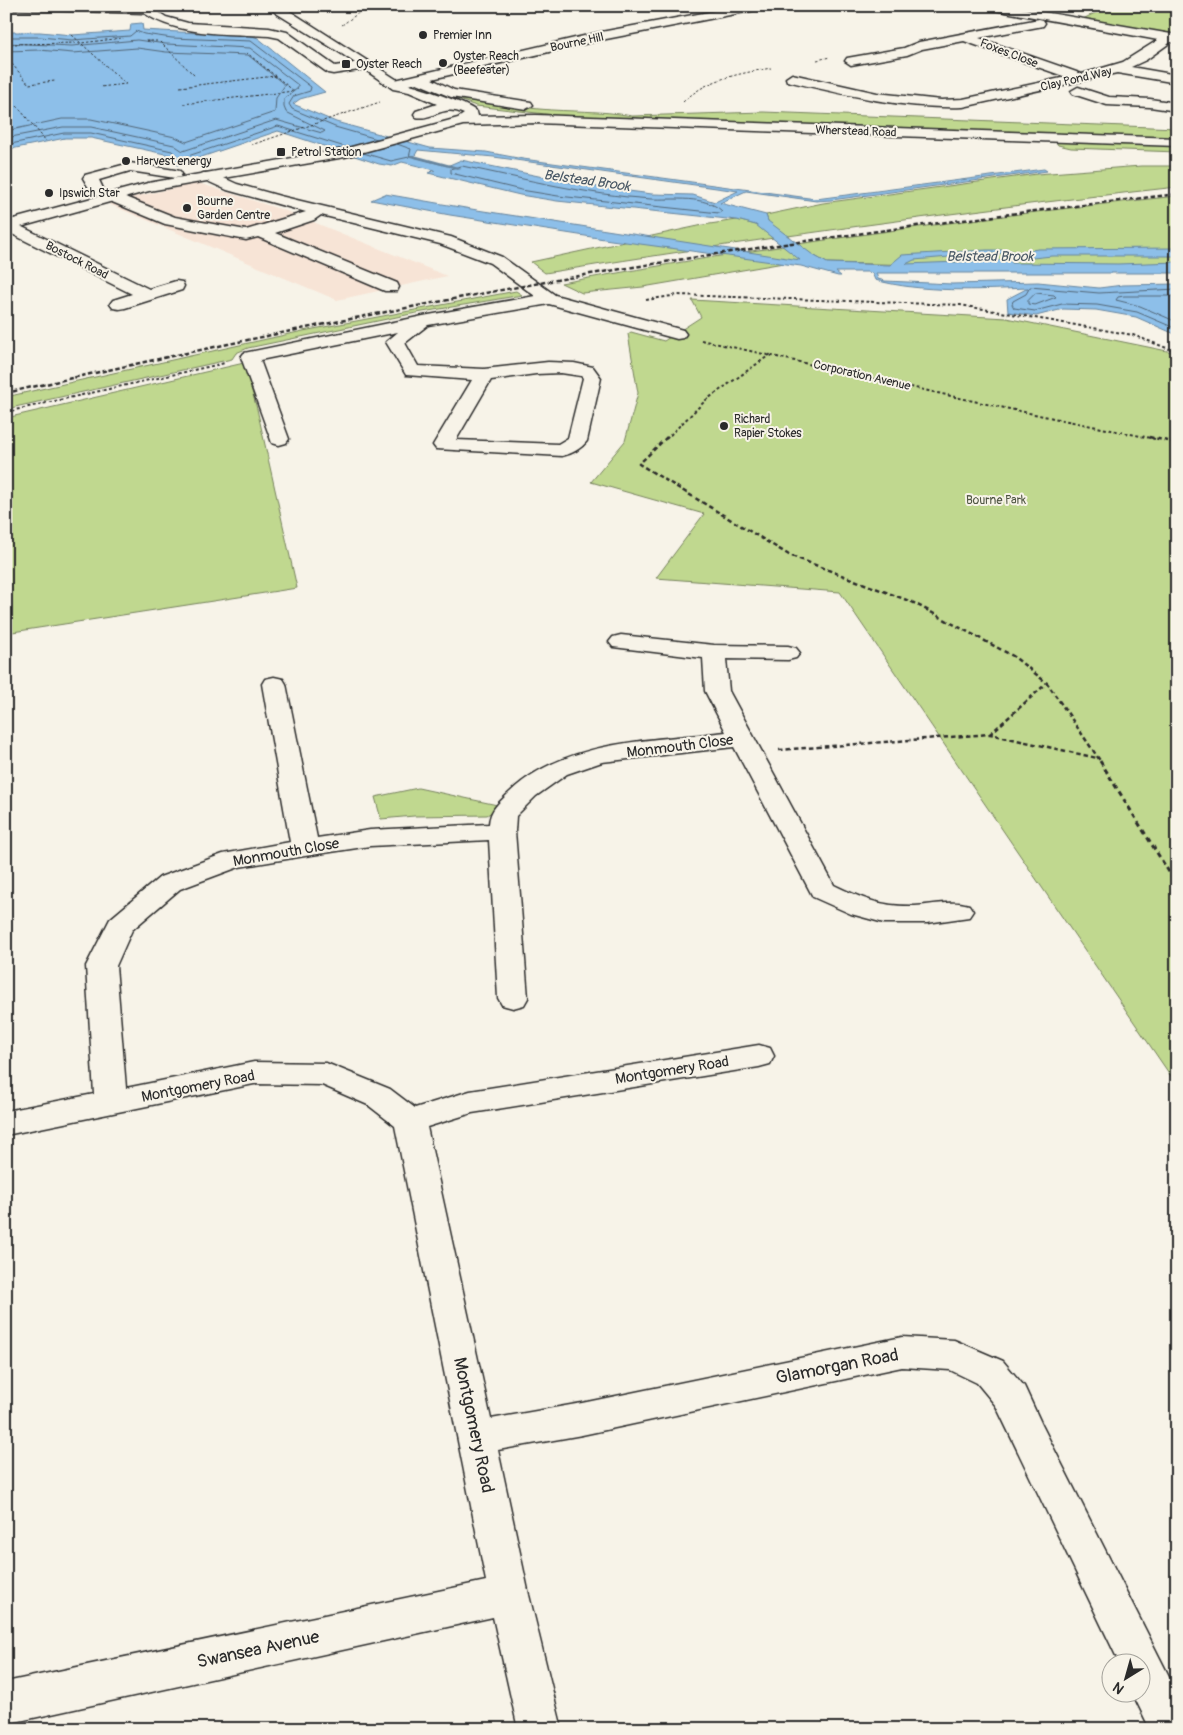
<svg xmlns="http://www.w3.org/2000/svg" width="1183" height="1735" font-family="Pangolin,sans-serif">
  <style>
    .built { fill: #f7e4d6 }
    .green { fill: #c0d88f; stroke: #76825d }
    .water { fill: #8dbfe9; stroke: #66849d; fill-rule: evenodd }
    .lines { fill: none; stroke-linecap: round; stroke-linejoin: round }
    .shore { stroke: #526677; stroke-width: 1 }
    .stream { fill: #66849d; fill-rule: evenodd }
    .minor-casing { stroke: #2b2b2b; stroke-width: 3 }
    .major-casing { stroke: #2b2b2b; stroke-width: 3 }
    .path-far3 { stroke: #2b2b2b; stroke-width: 1; stroke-dasharray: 2.5 2; stroke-linecap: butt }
    .path-far2 { stroke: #2b2b2b; stroke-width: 2; stroke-dasharray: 3 2.5; stroke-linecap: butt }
    .path-far1 { stroke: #2b2b2b; stroke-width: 2.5; stroke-dasharray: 4.5 3; stroke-linecap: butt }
    .path { stroke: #2b2b2b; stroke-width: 3; stroke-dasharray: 5 4; stroke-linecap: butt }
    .minor { fill: #f7f3e8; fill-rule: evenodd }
    .major { fill: #f7f3e8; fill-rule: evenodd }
    .rail { stroke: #2b2b2b; stroke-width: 2.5; stroke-dasharray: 4.5 2.5; stroke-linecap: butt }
    .poi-dot { fill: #2b2b2b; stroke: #f7f3e8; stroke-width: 2 }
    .labels { text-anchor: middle; stroke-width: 4; stroke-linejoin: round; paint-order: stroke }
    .far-poi-label { font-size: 12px; fill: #2b2b2b; stroke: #f7f3e8; text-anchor: start }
    .far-street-label { font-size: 12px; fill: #2b2b2b; stroke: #f7f3e8 }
    .far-park-label { font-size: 12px; fill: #505644; stroke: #f7f3e8 }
    .far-water-label { font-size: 14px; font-style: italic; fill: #485764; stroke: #f7f3e8 }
    .street-label { font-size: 15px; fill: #2b2b2b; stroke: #f7f3e8 }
    .near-street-label { font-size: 18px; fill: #2b2b2b; stroke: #f7f3e8 }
  </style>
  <rect width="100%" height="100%" fill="#f7f3e8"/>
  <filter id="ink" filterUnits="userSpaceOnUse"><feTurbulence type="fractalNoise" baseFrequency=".02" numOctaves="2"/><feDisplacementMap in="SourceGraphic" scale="10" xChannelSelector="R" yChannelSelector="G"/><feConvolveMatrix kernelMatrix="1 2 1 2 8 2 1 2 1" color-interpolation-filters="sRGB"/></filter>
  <g filter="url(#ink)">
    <!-- built -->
    <path class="built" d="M198 183 286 211 447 276 337 300 106 203Z"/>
    <!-- green -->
    <g class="green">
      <path d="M1100 6H1177V36L1083 19 1105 8Z"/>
      <path d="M437 88C471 97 504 106 539 109 570 112 601 110 632 116L763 112 1177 128V138L563 116 476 106 433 90Z"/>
      <path d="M1057 140 1177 143V152L1071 148 1058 145 1056 142Z"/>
      <path d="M1141 166H1177V187C965 210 755 239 545 273L531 262 703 225 737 220 756 225 768 221 766 215 823 203 1037 174Z"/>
      <path d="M1177 196V270L827 263 813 255 801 260 643 287 582 293 561 283C765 246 971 218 1177 196Z"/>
      <path d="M516 291 522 295 411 314 248 348 236 353 232 359 6 409V397L32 391 303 331Z"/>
      <path d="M692 300 1006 318 1177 353V1085L840 592 656 578 704 514 591 482 625 441 638 393 628 334 631 332 664 341 701 317Z"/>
      <path d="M244 363 257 409 297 588 6 633V418Z"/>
      <path d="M418 788 502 806 487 815 414 816 381 819 375 797Z"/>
    </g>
    <!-- water -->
    <path class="water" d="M142 23 143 30 252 36 258 38 325 92 300 99 293 104 336 122 430 148 486 152 523 159 816 199 1044 169 1047 171 831 200 816 201 746 191 720 203 766 215 768 221 813 255 827 263 890 265 902 255 987 250H1008L1018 252 1038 249 1177 248V256H1052L1013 260 1012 256 997 253 914 260 906 264 1010 260 1012 263 1118 264 1177 262V273H876L878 279 885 281 952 284 1038 282 1099 288 1123 285 1177 284V335L1136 317 1096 310 1063 309 1036 316 1008 312 1007 299 1028 288C979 290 922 293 875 280L872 273 868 272H836L841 276H838L801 266 611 240 450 215 371 200 385 194 477 210 800 260 756 225 737 220 557 201 520 195 428 173 435 170 402 162 392 166 379 164 278 131 178 165 163 161 174 156 91 138H65L6 150V32H40L72 35 130 31 131 24ZM418 150 494 157 738 191 715 202 693 195 652 194 582 185 461 160 447 166 414 157Z"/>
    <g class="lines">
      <!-- shore -->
      <g class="shore">
        <path d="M6 37H40L72 40 130 36 136 31 144 34 172 38 251 41 311 87 310 91 294 96 289 104 292 109 335 127 377 139"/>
        <path d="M6 43 72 46 137 40 166 44 250 48 298 85V88L284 99V107L286 112 325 131 322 133 276 120 183 151 174 145 91 127H63L6 138"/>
        <path d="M6 51 39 50 73 53 137 48 166 52 248 55 285 85 276 98 275 112 186 142 175 137 91 119H62L6 131"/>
        <path d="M6 145 64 133H91L172 151 179 159 278 126 345 147"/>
        <path d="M363 153 391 161 409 157 411 149 397 144"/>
        <path d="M462 166C525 179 587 195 651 199 673 200 705 195 722 211L719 213 558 196 521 190 451 173V169Z"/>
        <path d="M1177 289 1099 293 1030 287 1026 294 1013 301 1012 304 1014 308 1035 311 1062 304 1097 305 1137 312 1177 329"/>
        <path d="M1036 293 1054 295 1056 297 1035 305 1028 304V301Z"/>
        <path d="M1177 296H1124L1118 297 1116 300 1140 306 1177 322"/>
      </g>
      <!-- stream -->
      <path class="stream" d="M410 155H414L462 168 457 169 410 157Z"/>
      <defs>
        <g id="minor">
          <path d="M6 6H149L166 17 188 23 269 28 287 32 335 66 366 61 372 65 366 69 333 74 328 73 279 38 269 36C228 33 180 37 144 13L10 9H6Z"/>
          <path d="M741 6H767L761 9 601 40 432 79 454 90 531 102 533 105 526 109 451 97 417 83 395 88 388 84 395 80 601 32Z"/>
          <path d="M983 6H1009L1177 35V43L1171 42 1146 60 1131 67 1177 75V83L1117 73 963 107C903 109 846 95 787 81L786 78 792 74 877 93 941 100 963 99 1066 77 964 41 922 49 907 55 851 65 845 61 847 58 904 48 919 42 1039 19 1043 20 1045 23 1043 26 979 38 1082 74 1123 62 1158 40 989 9Z"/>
          <path d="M1078 87 1109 97 1150 99 1177 103V111L1150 107 1107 105 1073 94 1071 91Z"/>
          <path d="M130 163 175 170 180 171 182 174 180 177 175 178 130 171 99 180 105 193H115L175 217 246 230 306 212 227 190 203 179 201 176 203 173H213L237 184 280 196 451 237 502 257 555 295 683 330 686 334 683 338 677 339 549 304 428 325 405 343 418 366 484 369 548 362 574 363 593 367 601 378 587 441C581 449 571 454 562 456L436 449 433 445 472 380 406 375 386 342 398 332 260 360 289 439 286 443 279 445 272 443 241 357 244 353 423 316 535 296 490 263 440 244 321 215 314 220 275 233 397 283 399 287 397 291H385L258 237 246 240 165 224 105 199 103 195H93L83 178 85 175ZM561 373 581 376 583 378 568 438 558 444 456 440 491 380 536 374Z"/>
          <path d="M6 222 14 223 149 289 176 281 182 282 184 286 182 290 125 308 119 309 113 308 110 304 113 300 132 294 6 231Z"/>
          <path d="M621 635 714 645 788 646 796 648 800 653 796 658 788 660 726 659 729 691 834 885C863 899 882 907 915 906 933 905 952 900 969 905L973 911 969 917 927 923H884L851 914 813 897 734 747 602 762 567 774 536 796 516 816 515 831 528 998 524 1005 513 1008 502 1005 498 998 489 840 370 846 305 856 239 867 180 889 132 930 116 966 126 1088 254 1062 326 1063 390 1089 415 1108 470 1091 759 1045 770 1048 774 1056 770 1064 759 1067 472 1113 427 1127 491 1419 582 1403 902 1337 954 1340 1003 1361 1024 1386 1042 1425 1177 1692V1729H1150L1132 1692H1140V1662H1119L996 1406 977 1383 950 1370 902 1367 582 1435 498 1450 529 1595 562 1729H518L493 1617 6 1724V1682L486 1581 395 1126 368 1105 322 1085 254 1084 6 1135V1111L94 1094 86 966 110 919 160 877 223 854 290 842 262 684 265 679 274 677 283 679 286 684 317 838 370 830 489 824C490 809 499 803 509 793 564 739 654 741 726 732L705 691 703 658 613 647 609 642 613 637Z"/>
        </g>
        <path id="major" d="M269 6H282L402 83C416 86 468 103 477 112L478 116 536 115 1177 138V146L536 123 463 125 345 157 149 191 6 231V221L148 183 344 149 458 118 464 114C443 103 432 121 416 117L414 114 416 111 437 104 409 92 393 89 342 54 276 13Z"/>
      </defs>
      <!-- minor casing -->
      <use href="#minor" class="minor-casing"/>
      <!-- major casing -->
      <use href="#major" class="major-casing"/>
      <!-- path-far3 -->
      <g class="path-far3">
        <path d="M342 25 368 6"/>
        <path d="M72 35 126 84 100 87"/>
        <path d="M146 41H157"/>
        <path d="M160 42 195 76"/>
        <path d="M6 44 81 43 123 38"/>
        <path d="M6 57 29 84 55 81"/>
        <path d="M817 60 830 57"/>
        <path d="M180 87 275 76"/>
        <path d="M683 102C708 78 739 74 771 68"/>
        <path d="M183 104 294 91 247 53"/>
        <path d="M17 106 46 141"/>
        <path d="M251 145 380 102"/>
      </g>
      <!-- path-far2 -->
      <g class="path-far2">
        <path d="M646 300 678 295 960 305 1133 335 1177 352"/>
        <path d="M701 340 1000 407 1155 439"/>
        <path d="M6 412 225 363"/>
        <path d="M666 439 706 400 771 354"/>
      </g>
      <!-- path-far1 -->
      <g class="path-far1">
        <path d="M667 437 639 464 789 555 912 602 1013 656 1047 683 1101 762"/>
        <path d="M1149 437 1177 443"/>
        <path d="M990 734 1047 683"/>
        <path d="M779 750 990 734 1097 758"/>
      </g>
      <!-- path -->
      <path class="path" d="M1100 761 1177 885"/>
      <!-- minor -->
      <use href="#minor" class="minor"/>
      <!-- major -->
      <use href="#major" class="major"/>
      <!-- rail -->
      <path class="rail" d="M6 393C198 349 391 309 585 275 782 242 979 217 1177 194"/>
    </g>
  </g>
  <!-- markers -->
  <g class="poi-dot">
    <circle cx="423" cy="35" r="5"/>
    <circle cx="443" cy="63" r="5"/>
    <rect x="341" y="59" width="10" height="10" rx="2.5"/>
    <rect x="276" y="147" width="10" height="10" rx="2.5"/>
    <circle cx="126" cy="161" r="5"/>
    <circle cx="49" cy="193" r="5"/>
    <circle cx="187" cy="208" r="5"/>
    <circle cx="724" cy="426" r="5"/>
  </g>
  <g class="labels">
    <!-- far-poi labels -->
    <g class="far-poi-label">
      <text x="433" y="39">Premier Inn</text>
      <text x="453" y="60">Oyster Reach<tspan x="453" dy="14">(Beefeater)</tspan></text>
      <text x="356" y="68">Oyster Reach</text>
      <text x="291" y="156">Petrol Station</text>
      <text x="136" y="165">Harvest energy</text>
      <text x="59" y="197">Ipswich Star</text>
      <text x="197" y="205">Bourne<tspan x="197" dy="14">Garden Centre</tspan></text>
      <text x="734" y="423">Richard<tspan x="734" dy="14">Rapier Stokes</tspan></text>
    </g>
    <!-- far-street labels -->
    <g class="far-street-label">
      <text transform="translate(577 42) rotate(-12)" y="4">Bourne Hill</text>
      <text transform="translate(1009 53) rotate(21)" y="4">Foxes Close</text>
      <text transform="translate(1076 79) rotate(-13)" y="4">Clay Pond Way</text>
      <text transform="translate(856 131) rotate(2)" y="4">Wherstead Road</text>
      <text transform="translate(77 260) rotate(27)" y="4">Bostock Road</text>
      <text transform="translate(862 375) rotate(13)" y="4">Corporation Avenue</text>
    </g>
    <!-- far-park labels -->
    <g class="far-park-label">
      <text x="996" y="504">Bourne Park</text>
    </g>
    <!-- far-water labels -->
    <g class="far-water-label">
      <text transform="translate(587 180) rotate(8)" y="5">Belstead Brook</text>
      <text x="990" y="261">Belstead Brook</text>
    </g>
    <!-- street labels -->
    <g class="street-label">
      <text transform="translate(680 746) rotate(-7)" y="5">Monmouth Close</text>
      <text transform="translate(286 852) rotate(-10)" y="5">Monmouth Close</text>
      <text transform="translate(672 1070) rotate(-9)" y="5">Montgomery Road</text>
      <text transform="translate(198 1086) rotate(-11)" y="5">Montgomery Road</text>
    </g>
    <!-- near-street labels -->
    <g class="near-street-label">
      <text transform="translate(837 1366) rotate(-11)" y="6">Glamorgan Road</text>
      <text transform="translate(474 1425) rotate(78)" y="6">Montgomery Road</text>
      <text transform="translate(258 1649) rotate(-12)" y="6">Swansea Avenue</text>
    </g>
  </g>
  <!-- margin -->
  <rect width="1183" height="1735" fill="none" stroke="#f7f3e8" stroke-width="25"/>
  <rect x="12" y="12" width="1158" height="1710" fill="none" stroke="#2b2b2b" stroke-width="2" filter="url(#ink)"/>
  <!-- north arrow -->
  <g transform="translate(1126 1678) rotate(217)"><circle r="24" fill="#f7f3e8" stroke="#a5a39c"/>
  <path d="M0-4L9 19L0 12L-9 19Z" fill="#2b2b2b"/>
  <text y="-8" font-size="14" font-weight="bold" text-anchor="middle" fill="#2b2b2b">N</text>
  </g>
</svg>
